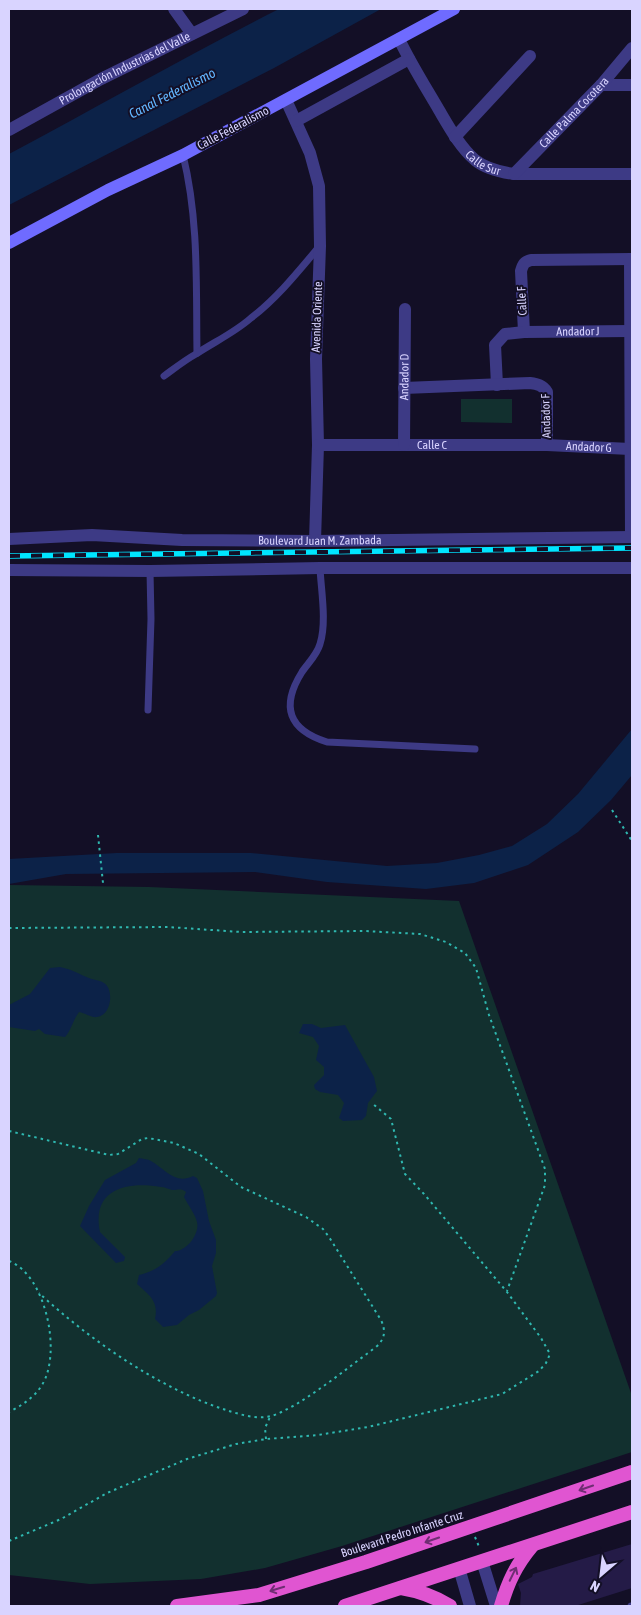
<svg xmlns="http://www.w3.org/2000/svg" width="641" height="1615" font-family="'Asap Condensed',sans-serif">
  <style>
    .green { fill: #12302f }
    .water { fill: #0c2248 }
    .building { fill: #241b47 }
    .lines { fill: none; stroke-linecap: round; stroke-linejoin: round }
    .path { stroke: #2fb8b0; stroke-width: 2; stroke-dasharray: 2.5 4; stroke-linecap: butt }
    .service { stroke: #3d3a85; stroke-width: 7 }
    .minor { stroke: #3d3a85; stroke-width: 12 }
    .tertiary { stroke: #3d3a85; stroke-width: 12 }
    .secondary { stroke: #6f6bff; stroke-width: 12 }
    .trunk { stroke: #e055d1; stroke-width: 14 }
    .rail-casing { stroke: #00e5ff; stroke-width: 5.5 }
    .rail { stroke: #130f26; stroke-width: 4; stroke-dasharray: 11; stroke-linecap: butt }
    .oneway { stroke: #6f2e73 }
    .labels { text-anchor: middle; stroke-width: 4; stroke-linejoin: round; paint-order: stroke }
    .street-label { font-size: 12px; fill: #d9d4ff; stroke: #130f26 }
    .water-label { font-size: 14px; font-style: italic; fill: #62b6ff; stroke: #130f26 }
  </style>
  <rect width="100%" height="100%" fill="#130f26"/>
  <!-- green -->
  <g class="green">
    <path d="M461 399H512V423L461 422Z"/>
    <path d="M9 885 149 887 459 901 632 1396V1452L342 1546 265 1568 201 1579 90 1584 9 1575Z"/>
  </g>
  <!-- water -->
  <g class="water">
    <path d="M279 9H381L274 68 9 205V154C99 106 188 55 279 9Z"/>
    <path d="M632 729V775L611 800 578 832 528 865 474 883 426 889 327 882 255 872 66 874 9 884V859L117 853H251L387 866 437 863 479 855 512 846 547 824 578 794Z"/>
    <path d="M60 967C71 969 79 974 89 978 94 980 100 980 104 983 114 989 112 1015 97 1017 92 1018 85 1013 79 1012 73 1020 71 1031 65 1037L45 1034 39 1029 35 1031 9 1027V1005L30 994 50 968Z"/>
    <path d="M303 1024H312L321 1028 345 1025 374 1077 377 1091 368 1103 366 1116 362 1120 343 1121 339 1118 344 1103 338 1095 320 1092 315 1089 314 1085 324 1075V1067L316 1060 319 1046 313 1037 299 1033Z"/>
    <path d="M139 1158C143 1159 148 1159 151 1161 165 1169 175 1185 193 1176L197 1178 203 1191 209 1221 216 1240V1253L212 1266 217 1293 216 1296 199 1310 189 1315 177 1325 163 1327 155 1319C159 1301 149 1295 137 1284L139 1275C156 1271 165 1263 175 1251 187 1251 200 1233 197 1222 195 1214 188 1205 184 1197L186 1192C181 1188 179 1190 172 1190 168 1189 165 1187 161 1187 127 1181 91 1189 100 1232L125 1257 124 1261 116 1263 80 1226 89 1206 105 1180 136 1163Z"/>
  </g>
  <!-- building -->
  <path class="building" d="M632 1544V1588L575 1606H520L521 1593 518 1584 532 1577 533 1574Z"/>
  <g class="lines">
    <!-- path -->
    <g class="path">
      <path d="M612 810 632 841"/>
      <path d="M98 835 103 883"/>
      <path d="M9 928 168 927 241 932 365 931 420 934 446 942 465 953 476 968 489 1015 545 1169V1185L507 1291"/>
      <path d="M9 1131 109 1155 118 1154 142 1139 148 1138 174 1143 199 1154 241 1187 306 1217 323 1229 329 1237 381 1320C386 1331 385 1339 376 1347 349 1367 323 1388 295 1405 287 1409 279 1414 271 1416 256 1420 239 1414 226 1410 160 1389 90 1340 39 1293"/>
      <path d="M9 1261C46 1275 62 1353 42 1385 34 1398 22 1405 9 1412"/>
      <path d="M266 1439 265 1428 270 1417"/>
      <path d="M475 1537 480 1549"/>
      <path d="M9 1541 61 1519 107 1493 187 1459 236 1444 266 1439 318 1435 368 1427 502 1394 539 1371 546 1363 550 1354 541 1338 507 1292 424 1194 405 1174 391 1119 373 1104"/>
    </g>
    <!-- service -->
    <g class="service">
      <path d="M183 155C199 220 196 286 197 353"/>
      <path d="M164 376C175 368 185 360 196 354 214 342 234 333 251 318 277 298 297 273 318 248"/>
      <path d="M320 568C321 590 327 622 320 644 317 655 308 663 302 672 280 707 289 730 327 742L475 749"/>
      <path d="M148 710 151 619 150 571"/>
      <path d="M631 1606H632"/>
    </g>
    <!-- minor -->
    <g class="minor">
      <path d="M174 9 192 34"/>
      <path id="s1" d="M399 39C411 64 425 86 439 110 449 127 460 147 475 160 486 169 500 172 514 174H632"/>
      <path d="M601 85H632"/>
      <path d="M286 100 310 153 319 186 320 246 316 359 318 445 315 541"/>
      <path d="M296 121 409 59"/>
      <path id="s2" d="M9 130 101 79 243 9"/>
      <path d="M455 137 530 56"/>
      <path id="s3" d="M514 174 601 85 632 48"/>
      <path d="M630 259 631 537"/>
      <path d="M524 332 521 271C523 264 524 262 531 260L632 259"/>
      <path id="s4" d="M497 385 495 345 505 334 524 332 630 331"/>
      <path d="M404 388 530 383C537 384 543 385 547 392V445"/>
      <path id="s5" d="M318 445H547L630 449"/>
      <path id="s6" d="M404 445 405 309"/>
      <path d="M9 570 150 571 320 568H632"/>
    </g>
    <!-- tertiary -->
    <g class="tertiary">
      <path id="s7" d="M9 539 92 535 182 540 315 541 632 537"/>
      <path d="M482 1561 496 1606"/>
      <path d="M459 1568 470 1606"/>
    </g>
    <!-- secondary -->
    <path class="secondary" d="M9 243 108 190 183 155 454 9"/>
    <!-- trunk -->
    <g class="trunk">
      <path d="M401 1588C419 1591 434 1596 450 1606"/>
      <path d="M177 1606 259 1595 366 1562 632 1472"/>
      <path d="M345 1606 632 1512"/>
      <path d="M501 1606C508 1582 516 1565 532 1546"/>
    </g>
    <defs>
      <path id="rail" d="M9 556 632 548"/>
    </defs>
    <!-- rail casing -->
    <use href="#rail" class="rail-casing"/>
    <!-- rail -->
    <use href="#rail" class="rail"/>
  </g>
  <!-- one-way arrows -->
  <defs><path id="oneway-shaft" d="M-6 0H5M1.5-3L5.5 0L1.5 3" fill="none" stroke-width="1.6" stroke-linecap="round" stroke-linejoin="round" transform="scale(1.25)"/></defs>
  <g class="oneway">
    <use href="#oneway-shaft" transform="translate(586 1488) rotate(161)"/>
    <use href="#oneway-shaft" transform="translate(432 1540) rotate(161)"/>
    <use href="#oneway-shaft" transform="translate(513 1574) rotate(-64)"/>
    <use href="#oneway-shaft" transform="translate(277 1589) rotate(163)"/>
  </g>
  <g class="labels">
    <!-- street labels -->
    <g class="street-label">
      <text dy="4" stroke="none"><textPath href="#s2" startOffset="131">Prolongación Industrias del Valle</textPath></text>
      <text dy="4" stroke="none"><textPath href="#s3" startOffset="86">Calle Palma Cocotera</textPath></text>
      <text transform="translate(233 128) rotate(-28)" y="4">Calle Federalismo</text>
      <text dy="4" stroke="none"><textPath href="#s1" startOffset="152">Calle Sur</textPath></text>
      <text transform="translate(522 301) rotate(-93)" y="4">Calle F</text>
      <text transform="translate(317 317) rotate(-88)" y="4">Avenida Oriente</text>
      <text dy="4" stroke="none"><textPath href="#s4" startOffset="128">Andador J</textPath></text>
      <text dy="4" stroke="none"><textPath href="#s6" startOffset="68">Andador D</textPath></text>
      <text transform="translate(546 416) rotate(-92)" y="4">Andador F</text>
      <text dy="4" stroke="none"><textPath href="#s5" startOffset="114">Calle C</textPath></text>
      <text dy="4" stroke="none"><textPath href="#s5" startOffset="271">Andador G</textPath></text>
      <text dy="4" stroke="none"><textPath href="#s7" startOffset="311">Boulevard Juan M. Zambada</textPath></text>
      <text transform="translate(402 1534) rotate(-18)" y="4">Boulevard Pedro Infante Cruz</text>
    </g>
    <!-- water labels -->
    <g class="water-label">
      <text transform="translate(172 93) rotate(-27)" y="5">Canal Federalismo</text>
    </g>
  </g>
  <!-- border -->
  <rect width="641" height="1615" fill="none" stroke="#d9d4ff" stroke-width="20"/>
  <!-- north arrow -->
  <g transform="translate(601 1575) rotate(208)" stroke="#130f26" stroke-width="4" paint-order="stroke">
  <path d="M0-4L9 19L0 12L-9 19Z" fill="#d9d4ff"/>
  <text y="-8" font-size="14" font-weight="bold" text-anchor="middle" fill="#d9d4ff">N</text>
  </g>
</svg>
